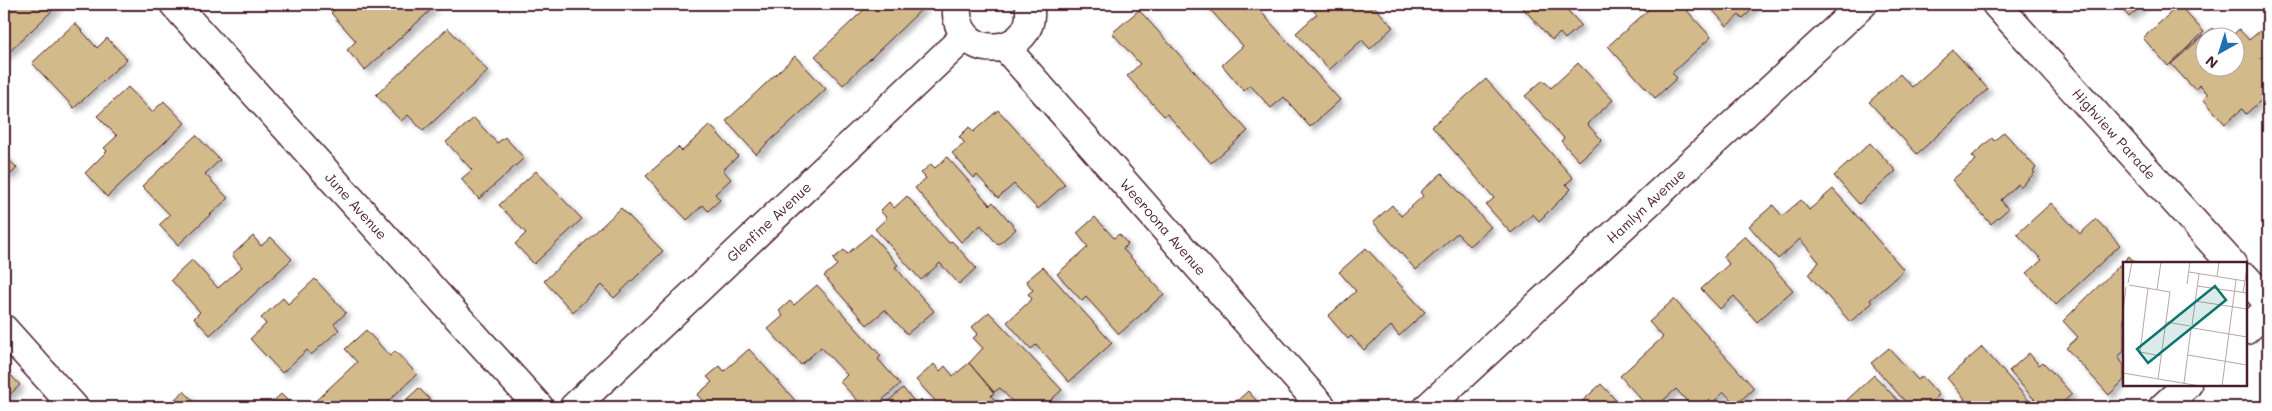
<svg xmlns="http://www.w3.org/2000/svg" width="2272" height="411" font-family="Mali,sans-serif">
  <style>
    .building { fill: #d3ba8a; stroke: #4a1f2b; filter: url(#shadow) }
    .lines { fill: none; stroke-linecap: round; stroke-linejoin: round }
    .minor-casing { stroke: #4a1f2b; stroke-width: 31 }
    .minor { stroke: #fff; stroke-width: 28 }
    .labels { text-anchor: middle; stroke-width: 5; stroke-linejoin: round; paint-order: stroke }
    .street-label { font-size: 14px; fill: #4a1f2b; stroke: #fff }
    .inset-road { fill: none; stroke: #b7a5aa; stroke-width: 1 }
    .view { fill: #0f766e; fill-opacity: 0.15; stroke: #0f766e; stroke-width: 2.5 }
    .inset-edge { fill: none; stroke: #4a1f2b; stroke-width: 2.5 }
  </style>
  <defs>
    <filter id="shadow"><feDropShadow dx="4.5" dy="4.5" stdDeviation="2.5" flood-color="#0004"/></filter>
  </defs>
  <rect width="100%" height="100%" fill="#fff"/>
  <filter id="ink" filterUnits="userSpaceOnUse"><feTurbulence type="fractalNoise" baseFrequency=".02" numOctaves="2"/><feDisplacementMap in="SourceGraphic" scale="10" xChannelSelector="R" yChannelSelector="G"/><feConvolveMatrix kernelMatrix="1 2 1 2 8 2 1 2 1" color-interpolation-filters="sRGB"/></filter>
  <g filter="url(#ink)">
    <!-- building -->
    <g class="building">
      <path d="M4 4H59L4 57Z"/>
      <path d="M342 4H399L401 6 404 4H428L433 8 365 70 347 50 356 41 331 13Z"/>
      <path d="M870 4 926 5 843 85 815 56Z"/>
      <path d="M1205 4H1254L1340 100 1310 127 1284 97 1271 108 1250 85 1244 91 1222 65 1243 46Z"/>
      <path d="M1307 4H1372L1393 27 1370 49 1362 40 1329 70 1296 33 1317 14Z"/>
      <path d="M1522 4H1562L1581 25 1565 39 1560 33 1552 40 1520 5Z"/>
      <path d="M1655 4H1681L1711 37 1672 73 1677 78 1655 98 1608 46Z"/>
      <path d="M1707 4H1758L1742 19 1739 15 1727 26Z"/>
      <path d="M2117 4H2144L2129 17Z"/>
      <path d="M2179 5 2204 32 2168 66 2143 38Z"/>
      <path d="M1139 10 1248 131 1211 163 1167 114 1164 116 1127 76 1140 64 1112 33Z"/>
      <path d="M75 23 97 48 107 38 127 59 74 108 32 63Z"/>
      <path d="M2268 24V94L2246 114 2242 109 2225 124 2203 99 2208 94 2199 85 2195 90 2171 64 2212 28 2221 38H2204V68H2234V38H2230L2239 29 2249 40Z"/>
      <path d="M448 28 488 71 423 131 408 115 401 121 376 95Z"/>
      <path d="M1953 50 1988 89 1917 154 1869 102 1900 74 1912 87Z"/>
      <path d="M795 56 826 89 756 154 726 121Z"/>
      <path d="M1578 63 1613 100 1587 124 1602 140 1579 161 1561 141 1564 138 1525 96 1543 80 1551 88Z"/>
      <path d="M1486 79 1573 178 1566 184 1571 189 1539 221 1533 214 1511 233 1486 205 1494 198 1432 126Z"/>
      <path d="M128 87 152 112 164 101 185 123 107 197 85 173 107 151 104 148 117 136 97 116Z"/>
      <path d="M998 110 1065 184 1038 209 1014 184 998 198 977 175 974 178 952 153 965 143 959 137 969 127 973 132Z"/>
      <path d="M474 118 497 143 505 137 524 158 479 199 461 179 472 170 446 142Z"/>
      <path d="M710 125 738 156 723 170 731 179 715 194 720 200 708 211 703 205 687 220 646 176 678 147 682 151Z"/>
      <path d="M2004 132 2036 168 2033 171 2035 173 2020 187 2018 184 2001 200 2008 209 1991 224 1952 180 1976 160 1972 156 1992 138 1994 141Z"/>
      <path d="M196 135 220 160 205 174 228 198 178 245 159 225 170 215 142 186Z"/>
      <path d="M1870 143 1896 171 1859 204 1834 176Z"/>
      <path d="M4 154 17 168 9 176 6 173 4 175Z"/>
      <path d="M947 157 990 205 993 202 1016 229 998 245 981 225 961 242 915 188 926 178 921 173 931 164 935 168Z"/>
      <path d="M536 171 582 219 534 264 515 244 526 233 499 205Z"/>
      <path d="M1442 173 1491 227 1469 246 1457 233 1416 270 1373 222 1392 205 1401 216 1423 196 1420 192Z"/>
      <path d="M1833 189 1904 270 1870 300 1872 303 1850 322 1809 275 1819 262 1800 239 1778 259 1749 226 1773 205 1782 216 1801 200 1809 210Z"/>
      <path d="M907 196 949 243 952 241 976 268 959 284 940 263 921 280 875 229 887 218 880 211 889 202 894 208Z"/>
      <path d="M2051 203 2080 234 2096 219 2120 245 2056 305 2027 273 2042 260 2017 234Z"/>
      <path d="M621 208 663 251 614 298 601 285 573 312 544 281Z"/>
      <path d="M1095 217 1114 238 1119 234 1128 244 1123 249 1164 294 1119 334 1086 297 1082 301 1057 274 1088 247 1077 233Z"/>
      <path d="M871 234 898 265 895 267 934 311 907 334 885 310 867 325 824 276 837 265 833 259 844 250 847 254Z"/>
      <path d="M253 236 261 246 271 237 292 259 210 335 194 318 200 312 171 280 192 260 218 288 242 267 232 255Z"/>
      <path d="M1745 236 1793 290 1757 322 1734 296 1720 309 1701 289 1729 264 1723 256Z"/>
      <path d="M1366 248 1425 312 1399 336 1391 326 1364 350 1351 336 1348 339 1328 316 1356 291 1339 272Z"/>
      <path d="M2129 256 2136 264H2124V351L2118 357 2124 365V380L2109 395 2066 348 2078 337 2063 321Z"/>
      <path d="M1043 267 1112 343 1069 382 1036 345 1031 349 1007 322 1032 299 1028 294 1033 290 1026 281Z"/>
      <path d="M315 279 346 313 334 324 339 330 311 355 307 350 282 373 250 339 266 324 261 318 283 298 288 304Z"/>
      <path d="M817 285 881 356 878 359 900 384 875 407H864L840 382 847 375 821 347 801 365 768 329 783 316 779 311 790 301 794 305Z"/>
      <path d="M1674 299 1754 388 1736 405 1724 392 1708 407H1692L1676 389 1656 407H1648L1620 376 1663 337 1649 322Z"/>
      <path d="M989 312 1062 390 1043 407H1017L1000 388 994 392 969 363 983 348 973 338 978 334 972 327Z"/>
      <path d="M366 330 390 356 395 351 417 374 382 407H309L357 362 345 349Z"/>
      <path d="M1982 347 2031 403 2026 407H1956L1965 399 1947 378Z"/>
      <path d="M1889 348 1918 380 1922 376 1939 395 1933 400 1939 407H1910L1871 363Z"/>
      <path d="M749 349 801 407H709L697 395 712 382 707 377 720 366 724 371Z"/>
      <path d="M2029 353 2039 365 2043 362 2072 394 2058 407H2041L2009 371Z"/>
      <path d="M969 363 994 393 991 396 1001 407H941L916 380 934 364 940 371 945 366 953 376Z"/>
      <path d="M4 368 20 385 4 400Z"/>
      <path d="M1874 375 1904 407H1854L1847 400Z"/>
      <path d="M1601 384 1622 407H1581L1579 404Z"/>
      <path d="M419 388 437 407H398Z"/>
      <path d="M903 388 919 407H882Z"/>
      <path d="M184 391 199 407H166Z"/>
      <path d="M1248 391 1262 407H1230Z"/>
      <path d="M281 394 294 407H267Z"/>
      <path d="M1186 401 1192 407H1179Z"/>
    </g>
    <g class="lines">
      <defs>
        <g id="minor">
          <path d="M174 4 539 407"/>
          <path d="M957 4C952 67 1041 57 1029 4"/>
          <path d="M1996 4 2232 264"/>
          <path d="M1005 47 1322 407"/>
          <path d="M2246 278 2268 303"/>
          <path d="M4 329 74 407"/>
          <path d="M2246 330 2268 309"/>
          <path d="M574 407 965 36"/>
          <path d="M1428 407 1863 4"/>
          <path d="M2163 407 2187 385"/>
        </g>
      </defs>
      <!-- minor casing -->
      <use href="#minor" class="minor-casing"/>
      <!-- minor -->
      <use href="#minor" class="minor"/>
    </g>
  </g>
  <g class="labels">
    <!-- street labels -->
    <g class="street-label">
      <text transform="translate(2114 134) rotate(48)" y="5">Highview Parade</text>
      <text transform="translate(356 206) rotate(48)" y="5">June Avenue</text>
      <text transform="translate(1646 206) rotate(-43)" y="5">Hamlyn Avenue</text>
      <text transform="translate(769 222) rotate(-43)" y="5">Glenfine Avenue</text>
      <text transform="translate(1163 227) rotate(49)" y="5">Weeroona Avenue</text>
    </g>
  </g>
  <!-- overview -->
  <g transform="translate(2123 262)">
    <rect width="124" height="124" fill="#fff"/>
    <path class="inset-road" d="M66 10 122 19M94 15 96 0M5 21 9 0M64 22 67 0M6 23 47 30 35 117M74 24 124 31M25 26 17 90 38 94M34 28 38 0M120 31 124 6M72 39 124 47M0 49 3 25M43 60 67 64M69 63 76 12M70 66 124 75M65 93 124 103M0 111 77 124M61 121 68 67M99 124 113 18"/>
    <path class="view" d="M92 24 103 38 25 101 14 87Z"/>
    <rect width="124" height="124" class="inset-edge"/>
  </g>
  <!-- margin -->
  <rect width="2272" height="411" fill="none" stroke="#fff" stroke-width="20"/>
  <rect x="10" y="10" width="2252" height="391" fill="none" stroke="#4a1f2b" stroke-width="2" filter="url(#ink)"/>
  <!-- north arrow -->
  <g transform="translate(2220 52) rotate(219)"><circle r="24" fill="#ffffff" stroke="#b7a5aa"/>
  <path d="M0-4L9 19L0 12L-9 19Z" fill="#1f6fb2"/>
  <text y="-8" font-size="14" font-weight="bold" text-anchor="middle" fill="#4a1f2b">N</text>
  </g>
</svg>
